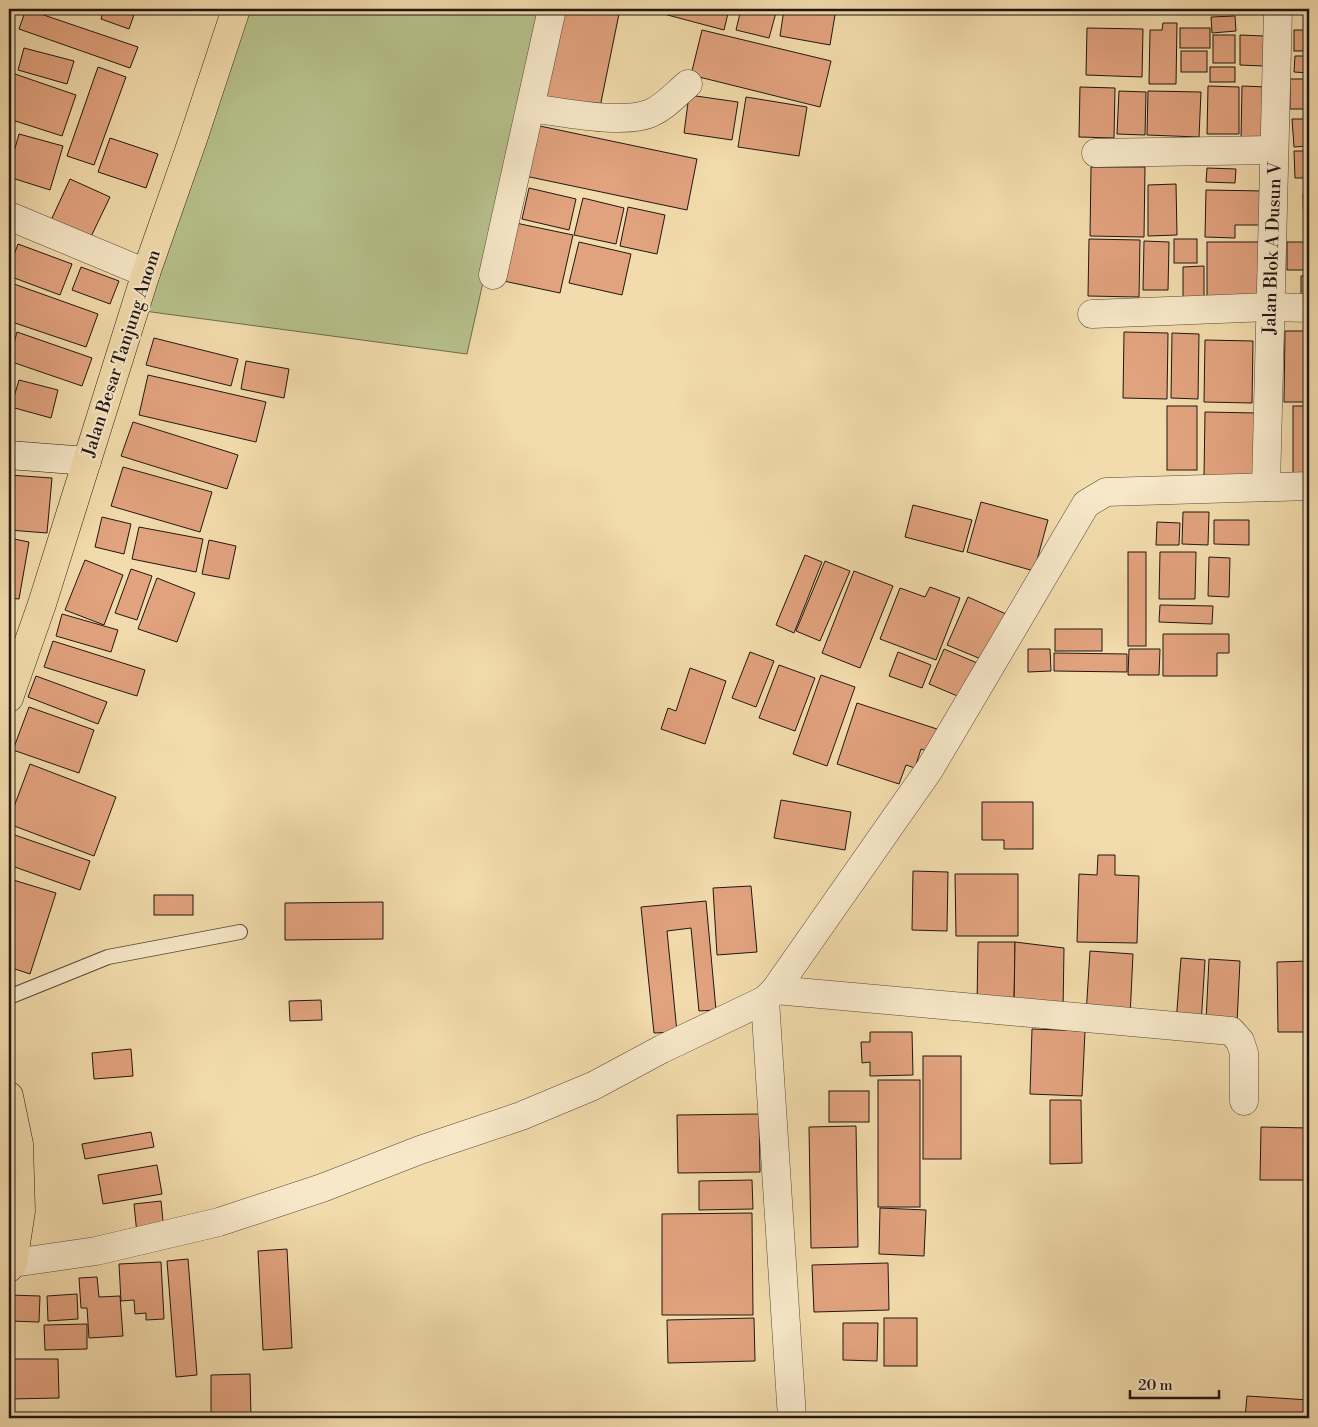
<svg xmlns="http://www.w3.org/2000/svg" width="1318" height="1427" font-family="'Libre Bodoni',serif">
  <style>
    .green { fill: #b7c18c; stroke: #6c6c4f }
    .building { fill: #e1a27e; stroke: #211612 }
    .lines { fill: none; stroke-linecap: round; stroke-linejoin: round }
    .service-casing { stroke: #554738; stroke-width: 16 }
    .minor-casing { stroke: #554738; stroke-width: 29 }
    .tertiary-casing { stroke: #554738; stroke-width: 29 }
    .secondary-casing { stroke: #211612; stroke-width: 29 }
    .primary-casing { stroke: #211612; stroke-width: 29 }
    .service { stroke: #f7e8c9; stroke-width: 14 }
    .minor { stroke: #f7e8c9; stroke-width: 28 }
    .tertiary { stroke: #f7e8c9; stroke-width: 28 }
    .secondary { stroke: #f7e8c9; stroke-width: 28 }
    .primary { stroke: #f2dbac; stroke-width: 28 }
    .labels { text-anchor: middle; stroke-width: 4.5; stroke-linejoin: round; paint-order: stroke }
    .street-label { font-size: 18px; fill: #211612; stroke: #f7e8c9 }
  </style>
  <rect width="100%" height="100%" fill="#f2dbac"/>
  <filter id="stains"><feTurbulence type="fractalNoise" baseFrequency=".004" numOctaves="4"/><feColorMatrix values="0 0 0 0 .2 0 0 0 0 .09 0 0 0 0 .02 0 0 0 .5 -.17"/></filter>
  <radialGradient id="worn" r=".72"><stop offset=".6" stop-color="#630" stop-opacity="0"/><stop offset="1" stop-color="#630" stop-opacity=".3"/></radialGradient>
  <!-- green -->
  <path class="green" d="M246 9H544L467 354 144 311Z"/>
  <!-- building -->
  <g class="building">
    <path d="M9 9H20L19 12 9 10Z"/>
    <path d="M26 9 138 47 130 68 19 29Z"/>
    <path d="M104 9H136L129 29 101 19Z"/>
    <path d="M565 9H620L599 112 545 100Z"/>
    <path d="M645 9H729L724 30Z"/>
    <path d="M741 9H777L769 38 736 30Z"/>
    <path d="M784 9H836L830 45 780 36Z"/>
    <rect x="1304" y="9" width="5" height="12"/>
    <path d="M1235 16 1236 31 1212 33 1211 17Z"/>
    <path d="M1163 23H1177L1176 84H1149L1150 30H1162Z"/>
    <path d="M1087 28 1143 29 1142 77 1086 75Z"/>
    <rect x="1180" y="28" width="30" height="20"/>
    <path d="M702 30 831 61 820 107 691 75Z"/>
    <rect x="1294" y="30" width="15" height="21"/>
    <rect x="1213" y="35" width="22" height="28"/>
    <path d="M1240 35 1264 36 1263 66 1240 65Z"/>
    <path d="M24 48 74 61 67 84 18 70Z"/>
    <rect x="1181" y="51" width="26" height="21"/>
    <path d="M1295 56H1309V73L1294 72Z"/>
    <path d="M98 67 126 77 94 165 67 156Z"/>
    <rect x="1210" y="67" width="25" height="15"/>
    <path d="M9 72 76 95 62 136 9 119Z"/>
    <rect x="1290" y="79" width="19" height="30"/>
    <path d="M1208 86 1239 87V134H1207Z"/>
    <path d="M1242 86 1268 87 1266 141 1241 140Z"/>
    <path d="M1080 87 1115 88 1114 138 1079 137Z"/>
    <path d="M1119 91 1146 92 1145 135 1117 134Z"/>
    <path d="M1148 91 1201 92 1199 137 1147 135Z"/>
    <path d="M689 95 738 102 732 140 684 133Z"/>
    <path d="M746 97 807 107 799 156 738 147Z"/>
    <path d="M1292 119H1309V146L1294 147Z"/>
    <path d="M535 125 697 159 687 210 525 176Z"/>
    <path d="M19 134 63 146 50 190 9 177V169Z"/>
    <path d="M110 138 158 154 146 188 98 172Z"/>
    <path d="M1294 151H1309V178H1295Z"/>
    <path d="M1091 167H1145L1144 237 1090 236Z"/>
    <path d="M1207 168 1236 169 1235 183 1206 182Z"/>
    <path d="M70 179 110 197 86 247 47 229Z"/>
    <path d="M1176 184 1177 235 1148 236V185Z"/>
    <path d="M529 188 576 199 569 230 522 219Z"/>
    <path d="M1206 190 1264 191V225H1235V238L1205 237Z"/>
    <path d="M1303 194H1309V235H1304Z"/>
    <path d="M583 198 624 208 616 244 574 235Z"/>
    <path d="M628 207 665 215 657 254 620 246Z"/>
    <path d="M511 222 573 235 560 293 499 280Z"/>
    <path d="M1089 239 1140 240 1139 297 1088 296Z"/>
    <rect x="1174" y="239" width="23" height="24"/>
    <path d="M1144 241 1169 242 1168 290H1143Z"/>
    <path d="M579 242 631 254 622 295 569 283Z"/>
    <rect x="1207" y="242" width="59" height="59"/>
    <rect x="1287" y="242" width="22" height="28"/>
    <path d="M18 244 72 264 60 295 9 276V268Z"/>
    <path d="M1204 266V299H1183V267Z"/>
    <path d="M81 267 119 281 110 304 72 290Z"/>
    <path d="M1309 275V299L1301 300V276Z"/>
    <path d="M14 284 98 314 86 347 9 321V299Z"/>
    <path d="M1285 331H1309V402H1284Z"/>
    <path d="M17 332 92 358 82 386 9 361Z"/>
    <path d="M1124 332 1168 333 1167 399 1123 398Z"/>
    <path d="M1172 333 1199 334 1198 399 1171 398Z"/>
    <path d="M154 338 238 359 231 386 146 365Z"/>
    <path d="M1205 340 1253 341 1252 403 1204 402Z"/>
    <path d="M246 361 289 369 284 398 241 389Z"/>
    <path d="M148 375 266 402 256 442 139 415Z"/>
    <path d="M19 380 58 390 51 418 11 407Z"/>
    <rect x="1167" y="406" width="30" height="64"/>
    <rect x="1293" y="406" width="16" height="71"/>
    <path d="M1205 412 1257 413 1256 478 1204 476Z"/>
    <path d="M133 422 238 455 227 489 121 456Z"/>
    <path d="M123 467 212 492 200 532 111 506Z"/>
    <path d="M9 475 52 478 47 533 9 530Z"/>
    <path d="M981 502 1048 520 1034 571 967 552Z"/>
    <path d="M913 505 972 520 963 552 905 537Z"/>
    <path d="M1183 512H1209L1208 545 1182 544Z"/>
    <path d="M102 517 131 524 124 554 95 547Z"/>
    <path d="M1214 520H1249V545L1214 544Z"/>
    <path d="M1157 522 1180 523 1179 545H1156Z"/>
    <path d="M1306 525H1309V629Z"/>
    <path d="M139 527 203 539 196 572 132 559Z"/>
    <path d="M9 538 29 542 19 599 9 598Z"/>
    <path d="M209 540 236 546 229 579 202 574Z"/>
    <rect x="1128" y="552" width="18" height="94"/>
    <path d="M1160 552H1196L1195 599H1159Z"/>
    <path d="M805 555 822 562 794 633 776 625Z"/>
    <path d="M1209 557 1230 558 1229 597 1208 596Z"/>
    <path d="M85 560 123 575 104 625 65 610Z"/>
    <path d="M825 561 850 571 820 641 796 631Z"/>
    <path d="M131 569 152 576 137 620 115 613Z"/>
    <path d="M854 571 893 586 860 668 822 653Z"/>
    <path d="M157 578 195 593 177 642 138 629Z"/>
    <path d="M930 587 960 598 936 660 880 639 900 588 925 597Z"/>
    <path d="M968 597 1006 614 986 661 947 645Z"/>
    <path d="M1160 605 1213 606 1212 624 1159 622Z"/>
    <path d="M62 614 118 630 111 652 56 636Z"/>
    <rect x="1055" y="629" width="47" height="22"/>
    <path d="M1163 634H1229V653H1217V676H1163Z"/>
    <path d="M53 641 145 670 137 696 44 667Z"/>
    <path d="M944 649 982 665 967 700 929 684Z"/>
    <path d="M1028 649H1050L1051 671 1028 672Z"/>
    <path d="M1129 649H1160L1159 675H1128Z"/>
    <path d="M750 652 774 661 756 707 732 698Z"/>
    <path d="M898 652 931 665 922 688 889 676Z"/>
    <path d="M1054 653 1127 654V672L1054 671Z"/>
    <path d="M779 665 815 678 795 731 759 718Z"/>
    <path d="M690 668 726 681 705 744 661 729 668 708 676 711Z"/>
    <path d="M821 675 855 687 827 766 793 754Z"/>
    <path d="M36 676 107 702 98 724 28 697Z"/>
    <path d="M857 703 940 730 933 753 921 749 915 768 906 765 899 784 837 764Z"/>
    <path d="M29 707 94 730 79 773 13 750Z"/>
    <path d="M30 764 116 797 94 856 9 824V820Z"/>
    <path d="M781 800 851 812 845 850 774 838Z"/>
    <path d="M982 802H1033V849H1004V840H982Z"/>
    <path d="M9 833 90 861 80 890 9 865Z"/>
    <path d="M1098 855H1115V875L1139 876 1137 943 1077 942 1079 874 1097 875Z"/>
    <path d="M913 871 948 872 947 931 912 930Z"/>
    <path d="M955 874H1018V936H956Z"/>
    <path d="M10 879 56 893 30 974 9 967V884Z"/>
    <path d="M751 886 757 952 717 955 713 888Z"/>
    <rect x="154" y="895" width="39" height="20"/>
    <path d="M706 901 716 1010 699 1011 691 928 667 931 677 1032 654 1033 641 907Z"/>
    <path d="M383 902V939L285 940V903Z"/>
    <path d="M978 942H1015L1014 1006H977Z"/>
    <path d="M1015 942 1064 948 1063 1011 1014 1006Z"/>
    <path d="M1090 951 1133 954 1130 1017 1086 1015Z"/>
    <path d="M1181 958 1205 960 1201 1025 1176 1023Z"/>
    <path d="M1209 959 1240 961 1237 1023 1206 1021Z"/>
    <path d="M1309 961V1032H1278L1277 962Z"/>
    <path d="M321 1000 322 1020 290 1021 289 1001Z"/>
    <path d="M1032 1029 1085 1031 1082 1096 1030 1094Z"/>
    <path d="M870 1032H912L913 1075 870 1076V1062L862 1063 861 1042H870Z"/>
    <path d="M131 1049 133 1076 94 1079 92 1053Z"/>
    <rect x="923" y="1056" width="38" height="103"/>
    <rect x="878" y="1080" width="42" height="127"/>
    <rect x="829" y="1091" width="40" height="31"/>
    <path d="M1050 1100H1081L1082 1163 1050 1164Z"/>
    <path d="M759 1114 760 1172 678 1173 677 1115Z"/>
    <path d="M856 1126 858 1247 811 1248 809 1127Z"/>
    <path d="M1261 1127 1309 1128V1180H1260Z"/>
    <path d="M151 1132 154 1147 85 1159 82 1144Z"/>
    <path d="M157 1165 162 1194 103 1204 98 1175Z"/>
    <path d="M752 1180 753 1209 699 1210V1181Z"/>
    <path d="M161 1201 164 1231 137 1234 134 1204Z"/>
    <path d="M880 1208 926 1210 924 1256 879 1254Z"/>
    <path d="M752 1213 753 1315H662V1214Z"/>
    <path d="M287 1249 292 1348 263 1350 258 1251Z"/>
    <path d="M188 1259 197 1375 176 1377 167 1261Z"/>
    <path d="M161 1262 164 1319 146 1320V1313L135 1314 134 1300 121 1301 119 1264Z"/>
    <path d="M888 1263 889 1310 814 1312 812 1265Z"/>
    <path d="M97 1277 99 1297 120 1296 123 1336 89 1338 87 1308H81L79 1278Z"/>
    <path d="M77 1294 78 1319 48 1321 47 1296Z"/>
    <path d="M9 1295 40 1296 39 1322 9 1321Z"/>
    <path d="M754 1318 755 1361 668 1363 667 1320Z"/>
    <rect x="884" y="1318" width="33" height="48"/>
    <path d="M843 1323H878L877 1361 843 1360Z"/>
    <path d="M87 1324V1349L45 1350 44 1325Z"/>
    <path d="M9 1359H58L59 1398 9 1399Z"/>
    <path d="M250 1374 251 1418H211V1375Z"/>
    <path d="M1247 1396 1309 1400V1418H1245Z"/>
  </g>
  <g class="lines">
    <defs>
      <path id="service" d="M9 997 108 957 240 932"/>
      <g id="minor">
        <path d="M531 108C561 112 625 125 651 113 665 107 676 94 688 84"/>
        <path d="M1096 153 1274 150"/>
        <path d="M9 216 146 273"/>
        <path d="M493 275 552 9"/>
        <path d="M1092 314 1270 307 1309 308"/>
        <path d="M1266 487 1278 9"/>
        <path d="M775 990 1231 1031 1240 1041 1244 1053V1101"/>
        <path d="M765 1000 792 1418"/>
      </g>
      <path id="tertiary" d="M13 1263 96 1251 219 1222 322 1188 420 1150 521 1116 593 1086 662 1049 765 1000 775 990 929 770 1086 504 1106 492 1309 486"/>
      <path id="secondary" d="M9 455 87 461"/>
      <g id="primary">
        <path d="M9 698 42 604 146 273 193 139 236 9"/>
        <path d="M9 1096 19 1144 21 1211 13 1263 9 1268"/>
      </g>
    </defs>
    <!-- service casing -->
    <use href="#service" class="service-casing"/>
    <!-- minor casing -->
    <use href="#minor" class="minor-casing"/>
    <!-- tertiary casing -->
    <use href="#tertiary" class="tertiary-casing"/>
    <!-- secondary casing -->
    <use href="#secondary" class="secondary-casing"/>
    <!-- primary casing -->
    <use href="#primary" class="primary-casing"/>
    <!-- service -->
    <use href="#service" class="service"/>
    <!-- minor -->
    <use href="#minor" class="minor"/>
    <!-- tertiary -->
    <use href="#tertiary" class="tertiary"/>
    <!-- secondary -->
    <use href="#secondary" class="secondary"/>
    <!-- primary -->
    <use href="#primary" class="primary"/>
  </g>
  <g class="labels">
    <!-- street labels -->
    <g class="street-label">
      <text transform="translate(1272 248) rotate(-88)" y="6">Jalan Blok A Dusun V</text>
      <text transform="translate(121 353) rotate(-72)" y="6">Jalan Besar Tanjung Anom</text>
    </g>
  </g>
  <!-- margin -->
  <rect width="1318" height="1427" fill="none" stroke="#f2dbac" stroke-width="30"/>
  <rect x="10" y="10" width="1298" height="1407" fill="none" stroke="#211612" stroke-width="2.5"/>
  <rect x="15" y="15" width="1288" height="1397" fill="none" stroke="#211612"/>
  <!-- scale -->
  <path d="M1130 1390v8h89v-8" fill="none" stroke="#211612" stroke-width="2.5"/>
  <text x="1138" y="1390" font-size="15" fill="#211612" stroke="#f7e8c9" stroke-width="4" paint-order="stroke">20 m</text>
  <rect width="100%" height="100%" filter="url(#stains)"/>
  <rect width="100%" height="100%" fill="url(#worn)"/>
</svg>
